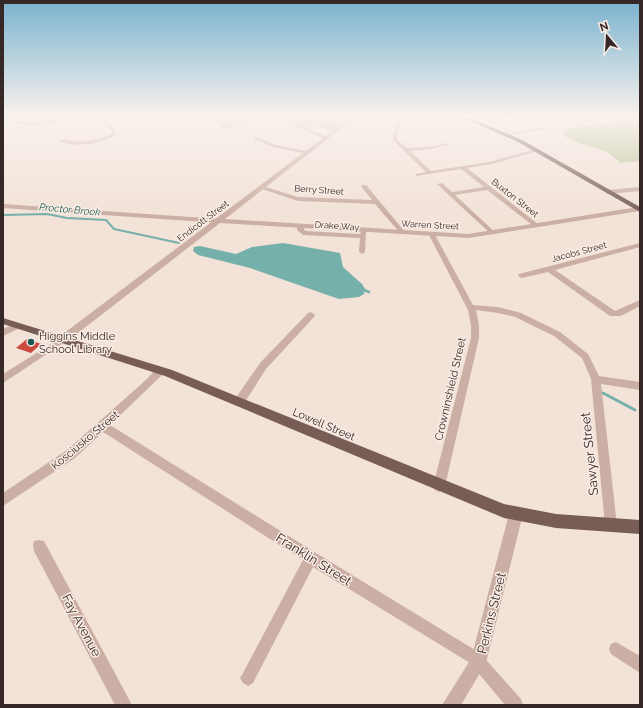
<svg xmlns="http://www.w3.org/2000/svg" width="643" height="708" font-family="Raleway,sans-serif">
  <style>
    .green { fill: #bac298 }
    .water { fill: #76b0aa }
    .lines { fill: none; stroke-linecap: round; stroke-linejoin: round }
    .stream-far2 { stroke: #76b0aa; stroke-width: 2 }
    .stream-far1 { stroke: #76b0aa; stroke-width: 2.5 }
    .stream { stroke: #76b0aa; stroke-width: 3 }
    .building { fill: #cb493d }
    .minor { fill: #cbafa4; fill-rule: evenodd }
    .tertiary { fill: #cbafa4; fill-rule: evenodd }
    .primary { fill: #785c56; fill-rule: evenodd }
    .poi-dot { fill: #1a5953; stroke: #faede5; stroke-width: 1.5 }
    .labels { text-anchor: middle; stroke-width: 3; stroke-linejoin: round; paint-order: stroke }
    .far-street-label { font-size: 9px; fill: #362826; stroke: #faede5 }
    .far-water-label { font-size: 10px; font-style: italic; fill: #1a5953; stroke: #faede5 }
    .poi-label { font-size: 11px; fill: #362826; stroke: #faede5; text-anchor: start }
    .street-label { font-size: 11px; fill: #362826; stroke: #faede5 }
    .near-street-label { font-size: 13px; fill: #362826; stroke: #faede5 }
  </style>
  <rect width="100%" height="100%" fill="#f2e2d8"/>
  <!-- green -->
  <g class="green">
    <path d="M204 116H267L224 129Z"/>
    <path d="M282 116H330L338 125 330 131 318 126 310 128Z"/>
    <path d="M640 118V161L621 163C616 159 609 152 603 150 589 147 577 143 564 136L565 131 581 126 621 124 610 119Z"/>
  </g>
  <!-- water -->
  <path class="water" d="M283 243 340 253 343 267 362 284 365 289 364 294 359 297 339 299 250 268 198 255 193 251 194 247 200 246 236 254 252 247Z"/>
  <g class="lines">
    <!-- stream-far2 -->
    <path class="stream-far2" d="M3 215 47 214 67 218 106 220 114 229 179 243"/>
    <!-- stream-far1 -->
    <path class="stream-far1" d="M362 289 369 292"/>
    <!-- stream -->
    <path class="stream" d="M603 393 635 410"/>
  </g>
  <!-- building -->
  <path class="building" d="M27 339 41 344 31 353 16 348Z"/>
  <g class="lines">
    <!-- minor -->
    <g class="minor">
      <path d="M10 116H14L15 121 36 122 73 116H82C67 124 28 127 11 123Z"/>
      <path d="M102 116H106L105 118 116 132 115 136C98 144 74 149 58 140L60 139C78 143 94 142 111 134L112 132 101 118Z"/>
      <path d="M158 116H172L160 119Z"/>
      <path d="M399 116H403L397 135V140L407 148 430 147 448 143 450 144 430 149 410 151 431 171 489 162 537 149V151L492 164 467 168 539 225V227H535L487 190 455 195 496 233 495 234H491L437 184 442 183 452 192 484 187 461 169 416 176V174L426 172 393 140V135Z"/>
      <path d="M279 117H283L329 138 325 139 279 119Z"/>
      <path d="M542 127 544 129 507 136 505 135Z"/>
      <path d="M256 137 276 145 311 152 308 154 273 147 254 139V138Z"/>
      <path d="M362 185H366L405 232V234H401L375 204 298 201 259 188 262 186 298 197 372 200 361 186Z"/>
      <path d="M3 204 219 219 222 221 219 223 3 208Z"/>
      <path d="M300 224 303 226 305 231 360 234 362 230H366L365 252 362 254 359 252 360 238 303 235 297 230V226Z"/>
      <path d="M432 233 435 235 473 305 498 307 521 313 560 332 588 354 599 376 640 382V390L601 384 617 525 615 529 611 531 607 529 605 525 591 379 582 358 554 336 515 317 498 313 476 310 479 325V338L445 486 443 490 439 492 435 490 433 486 471 338V325L468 310 429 235Z"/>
      <path d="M640 243V247L555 270 615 311 640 300V306L621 316H610L548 272 522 278 518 276 519 274Z"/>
      <path d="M311 312 315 315 314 317 266 369 243 405 239 406 235 405 234 402 235 399 260 363 308 313Z"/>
      <path d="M17 323 21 326 20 328 3 336V329Z"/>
      <path d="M62 337 65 338 66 340 65 342 3 383V374Z"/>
      <path d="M160 367 163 368 165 371 163 374 110 425 316 553 480 653 521 699 523 705H505L470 663 313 567 253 683 248 686 243 683 240 678 243 673 303 560 103 432 75 458 3 506V493L67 450 147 379 157 368Z"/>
      <path d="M39 540 44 541 132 705H115L34 551 33 546 34 541Z"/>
      <path d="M616 642 640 656V673L611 654 609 649 611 644Z"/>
    </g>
    <!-- tertiary -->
    <g class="tertiary">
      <path d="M352 116H357L225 219 468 234 638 207H640V211L468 238 220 223 65 343H59L57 340 59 337Z"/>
      <path d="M640 187V191L608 194 605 192 608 190Z"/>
      <path d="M516 507 521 509 523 514 486 663 461 705H442L471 659 509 514 511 509Z"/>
    </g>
    <!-- primary -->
    <g class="primary">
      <path d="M459 116H465L522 140 640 207V212L518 142Z"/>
      <path d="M3 318 172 370 504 504 556 514 640 520V534L556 528 504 518 165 376 3 324Z"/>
    </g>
  </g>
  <!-- sky -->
  <linearGradient id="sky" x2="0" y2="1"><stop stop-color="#7ab2cf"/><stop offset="0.54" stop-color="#f9f2ed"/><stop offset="1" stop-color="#f9f2ed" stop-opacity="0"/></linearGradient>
  <rect width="643" height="215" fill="url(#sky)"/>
  <!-- markers -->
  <circle class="poi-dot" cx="31" cy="342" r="4"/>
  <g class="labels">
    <!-- far-street labels -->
    <g class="far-street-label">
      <text transform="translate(319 190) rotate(4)" y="3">Berry Street</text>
      <text transform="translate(515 198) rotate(38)" y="3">Buxton Street</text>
      <text transform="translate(203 221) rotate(-37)" y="3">Endicott Street</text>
      <text transform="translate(430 225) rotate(3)" y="3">Warren Street</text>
      <text transform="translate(337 226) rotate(4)" y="3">Drake Way</text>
      <text transform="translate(579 252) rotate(-15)" y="3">Jacobs Street</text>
    </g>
    <!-- far-water labels -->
    <g class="far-water-label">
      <text transform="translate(70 209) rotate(5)" y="4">Proctor Brook</text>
    </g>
    <!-- poi labels -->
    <g class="poi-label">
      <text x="39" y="340">Higgins Middle<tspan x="39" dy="13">School Library</tspan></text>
    </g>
    <!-- street labels -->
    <g class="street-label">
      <text transform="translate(450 389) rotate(-77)" y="4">Crowninshield Street</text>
      <text transform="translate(324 424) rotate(23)" y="4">Lowell Street</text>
      <text transform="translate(85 440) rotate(-40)" y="4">Kosciusko Street</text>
    </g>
    <!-- near-street labels -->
    <g class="near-street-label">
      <text transform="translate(589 454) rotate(-96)" y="5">Sawyer Street</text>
      <text transform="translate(314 559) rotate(32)" y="5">Franklin Street</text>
      <text transform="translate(491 613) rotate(-76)" y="5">Perkins Street</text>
      <text transform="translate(82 625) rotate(62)" y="5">Fay Avenue</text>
    </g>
  </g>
  <!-- border -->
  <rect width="643" height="708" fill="none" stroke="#362826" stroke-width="8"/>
  <!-- north arrow -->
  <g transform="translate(607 36) rotate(342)" stroke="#faede5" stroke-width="3" paint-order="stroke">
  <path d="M0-3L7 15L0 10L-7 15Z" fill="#362826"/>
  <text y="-6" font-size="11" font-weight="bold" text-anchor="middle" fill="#362826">N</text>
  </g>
</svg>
